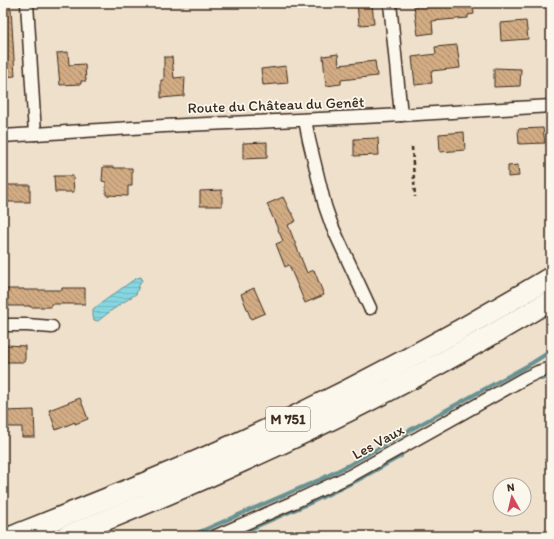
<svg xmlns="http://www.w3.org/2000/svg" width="554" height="539" font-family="Itim,sans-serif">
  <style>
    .water { fill: url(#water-rules); stroke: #679192 }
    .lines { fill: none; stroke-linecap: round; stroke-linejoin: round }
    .stream { stroke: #679192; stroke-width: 4 }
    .building { fill: url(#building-back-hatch); stroke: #3b2a1e }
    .minor-casing { stroke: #3b2a1e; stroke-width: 15 }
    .trunk-casing { stroke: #3b2a1e; stroke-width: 23 }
    .path { stroke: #3b2a1e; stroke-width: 2.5; stroke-dasharray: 4 3; stroke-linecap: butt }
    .minor { stroke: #fbf7ec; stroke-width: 12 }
    .trunk { stroke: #fbf7ec; stroke-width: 20 }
    .labels { text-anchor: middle; stroke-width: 3.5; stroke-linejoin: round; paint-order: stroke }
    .shield { fill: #fbf7ec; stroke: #75685c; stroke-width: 1 }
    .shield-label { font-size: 14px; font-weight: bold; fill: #3b2a1e }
    .street-label { font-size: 15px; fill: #3b2a1e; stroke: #fbf7ec }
  </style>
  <defs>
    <pattern id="water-rules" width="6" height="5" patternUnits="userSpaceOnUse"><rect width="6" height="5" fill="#85d6e0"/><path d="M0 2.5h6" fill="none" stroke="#74b8c0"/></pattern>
    <pattern id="building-back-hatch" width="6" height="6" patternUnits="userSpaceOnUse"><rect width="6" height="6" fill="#d2ac83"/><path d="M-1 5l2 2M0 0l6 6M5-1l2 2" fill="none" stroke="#ac8c6b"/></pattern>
  </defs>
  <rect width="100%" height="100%" fill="#efe0cc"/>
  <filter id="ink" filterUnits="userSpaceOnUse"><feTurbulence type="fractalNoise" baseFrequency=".025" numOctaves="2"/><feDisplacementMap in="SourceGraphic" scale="8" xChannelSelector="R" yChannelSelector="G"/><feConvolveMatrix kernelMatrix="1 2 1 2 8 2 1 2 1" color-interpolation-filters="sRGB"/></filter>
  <g filter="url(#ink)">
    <!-- water -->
    <path class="water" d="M141 277 142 280 140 283 136 294 112 310 98 321 94 320 93 316V309L132 281 137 278Z"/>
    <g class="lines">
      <!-- stream -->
      <g class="stream">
        <path d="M542 379 551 375"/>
        <path d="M190 536 321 479 349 465 410 430 532 363 551 351"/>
        <path d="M234 536 308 504 358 480 401 456"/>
      </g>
    </g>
    <!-- building -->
    <g class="building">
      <path d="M357 3H372L374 24 359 25Z"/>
      <path d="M473 3 474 14 468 15V18L432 21 433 33 418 35 414 6 429 4 430 7Z"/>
      <path d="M3 9H11L15 76 3 77Z"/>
      <path d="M526 21 528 39 501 41 500 23Z"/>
      <path d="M457 45 460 68 431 71 432 83 415 85 412 57 436 54 435 47Z"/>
      <path d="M68 52 69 65 85 64 86 81H81V84L60 85 57 53Z"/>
      <path d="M338 54 339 65 375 61 377 76 341 80V84L326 86 323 56Z"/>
      <path d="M164 57H172L174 78 185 77 184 96 161 98V80H164Z"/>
      <path d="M286 66 288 83 263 85 261 69Z"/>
      <path d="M494 68 521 69 520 86 494 87Z"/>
      <path d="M543 128 545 143 519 144 518 129Z"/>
      <path d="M464 132 465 150 440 152 439 134Z"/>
      <path d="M378 138 379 155 354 156V139Z"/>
      <path d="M267 142V158L243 159V143Z"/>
      <path d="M518 165 519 176 508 177V166Z"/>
      <path d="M103 167H114V168H132V186H128V196L106 195V182L102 181Z"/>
      <path d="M54 176H73L74 192H55Z"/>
      <rect x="4" y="185" width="26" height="17"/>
      <path d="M222 190V206H200V191Z"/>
      <path d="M283 197 291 213H292L296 221 288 225 307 273 314 270 324 295 305 303 289 265 285 267 276 244 283 241 267 204Z"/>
      <path d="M62 288H85V304H51V307H30V306H3V289H24V290H62Z"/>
      <path d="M254 288 265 313 251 319 241 294Z"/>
      <path d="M6 345 25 346V362H6Z"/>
      <path d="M80 398 88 419 75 424V422L56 430 49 410Z"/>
      <path d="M34 410 35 437H22V427H4V411Z"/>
    </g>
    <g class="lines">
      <defs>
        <g id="minor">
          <path d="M27 3 35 134"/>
          <path d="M390 3 401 115"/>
          <path d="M305 120 309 140 325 206 332 226 370 308"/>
          <path d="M3 136 164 126 384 116 551 106"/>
          <path d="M3 325H27L52 327"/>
          <path d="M216 536 294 502 350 476 525 378 538 372 551 368"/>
        </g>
        <g id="trunk">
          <path d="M13 536C106 499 200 462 291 418 380 375 466 328 551 277"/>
          <path d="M66 536C234 470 397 393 551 300"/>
        </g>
      </defs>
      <!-- minor casing -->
      <use href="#minor" class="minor-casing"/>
      <!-- trunk casing -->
      <use href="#trunk" class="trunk-casing"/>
      <!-- path -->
      <path class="path" d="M412 147 415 197"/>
      <!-- minor -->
      <use href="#minor" class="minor"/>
      <!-- trunk -->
      <use href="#trunk" class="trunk"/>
    </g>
  </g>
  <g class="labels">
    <!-- shield labels -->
    <rect class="shield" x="266" y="407" width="44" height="24" rx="3"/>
    <g class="shield-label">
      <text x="288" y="424">M 751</text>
    </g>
    <!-- street labels -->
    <g class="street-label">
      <text transform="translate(276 105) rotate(-2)" y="5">Route du Château du Genêt</text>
      <text transform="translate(378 442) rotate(-29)" y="5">Les Vaux</text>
    </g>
  </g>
  <!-- margin -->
  <rect width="554" height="539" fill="none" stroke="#fbf7ec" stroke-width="16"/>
  <rect x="8" y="8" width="538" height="523" fill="none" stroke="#3b2a1e" stroke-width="1.5" filter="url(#ink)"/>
  <!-- north arrow -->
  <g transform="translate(512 497) rotate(352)"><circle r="19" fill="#fbf7ec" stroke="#aea59a"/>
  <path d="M0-3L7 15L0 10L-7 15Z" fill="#d1495b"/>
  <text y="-6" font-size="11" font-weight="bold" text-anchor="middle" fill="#3b2a1e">N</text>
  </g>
</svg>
